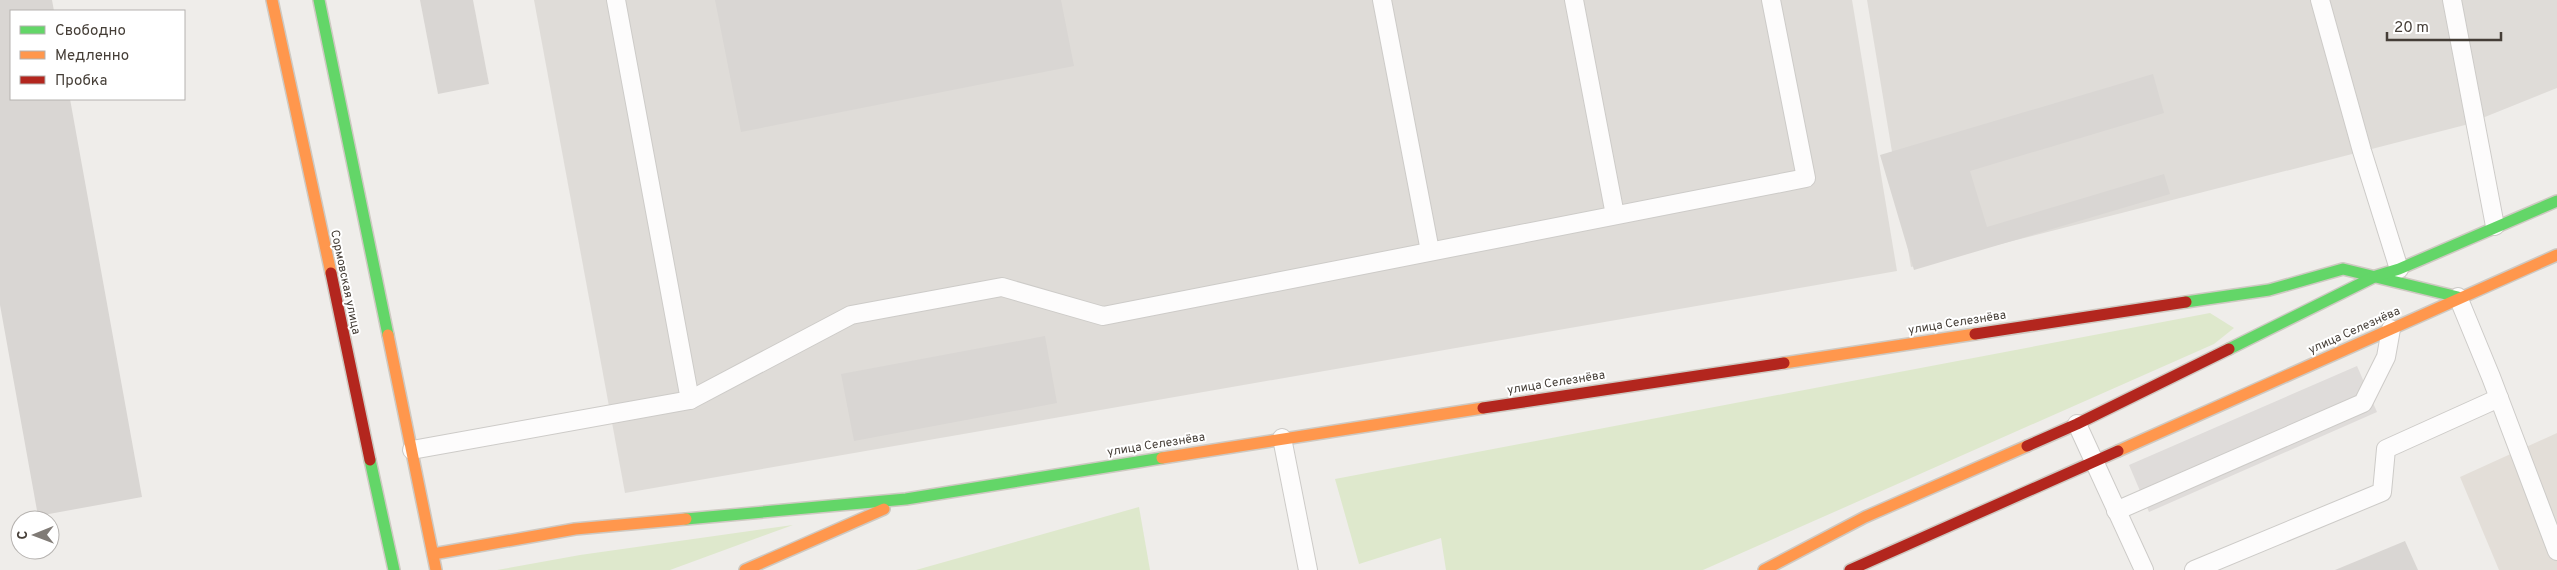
<svg xmlns="http://www.w3.org/2000/svg" width="2557" height="570" font-family="Overpass,sans-serif">
  <style>
    .residential { fill: #e3ded8 }
    .industrial { fill: #dfdcd8 }
    .green { fill: #dee8cc }
    .parking { fill: #dfdcda }
    .building { fill: #d9d6d3 }
    .lines { fill: none; stroke-linecap: round; stroke-linejoin: round }
    .lane-casing { stroke: #cdcbc8; stroke-width: 20 }
    .fast-casing { stroke: #cec9c2; stroke-width: 14 }
    .slow-casing { stroke: #cec9c2; stroke-width: 14 }
    .jam-casing { stroke: #cec9c2; stroke-width: 14 }
    .lane { stroke: #fdfcfc; stroke-width: 18 }
    .fast { stroke: #63d668; stroke-width: 11 }
    .slow { stroke: #ff974d; stroke-width: 11 }
    .jam { stroke: #b3261e; stroke-width: 11 }
    .labels { text-anchor: middle; stroke-width: 4; stroke-linejoin: round; paint-order: stroke }
    .street-label { font-size: 12px; fill: #453e37; stroke: #fff }
  </style>
  <rect width="100%" height="100%" fill="#efedea"/>
  <!-- residential -->
  <path class="residential" d="M2557 433V570H2499L2460 477Z"/>
  <!-- industrial -->
  <g class="industrial">
    <path d="M534 0H1852L1897 271 625 493Z"/>
    <path d="M1867 0H2557V88L2465 125 1911 267Z"/>
  </g>
  <!-- green -->
  <g class="green">
    <path d="M2210 313 2234 328 2214 344 1703 570H1446L1441 538 1359 564 1335 479Z"/>
    <path d="M1139 507 1150 570H916Z"/>
    <path d="M793 525 670 570H497L580 555Z"/>
  </g>
  <!-- parking -->
  <path class="parking" d="M2357 366 2377 412 2149 512 2129 465Z"/>
  <!-- building -->
  <g class="building">
    <path d="M0 0H52L54 11H11V99H70L142 497 38 516 0 305Z"/>
    <path d="M420 0H473L489 84 438 94Z"/>
    <path d="M715 0H1061L1074 66 741 132Z"/>
    <path d="M2153 74 2164 113 1970 171 1987 227 2164 174 2170 194 1914 270 1880 155Z"/>
    <path d="M1045 336 1057 403 854 441 841 374Z"/>
    <path d="M2405 541 2418 570H2335Z"/>
  </g>
  <g class="lines">
    <defs>
      <g id="lane">
        <path d="M1382 0 1430 251"/>
        <path d="M1574 0 1615 215"/>
        <path d="M2320 0 2362 151 2399 269"/>
        <path d="M2452 0 2495 226"/>
        <path d="M2458 297 2491 377 2557 551"/>
        <path d="M690 400 851 315 1002 287 1103 316 1806 178 1771 0"/>
        <path d="M2077 424 2144 570"/>
        <path d="M1282 438 1308 570"/>
        <path d="M412 450 690 400 616 0"/>
        <path d="M2116 511 2363 403 2386 357 2391 329"/>
        <path d="M2194 570 2382 492 2386 449 2499 398"/>
      </g>
      <g id="fast">
        <path d="M319 0 388 335"/>
        <path d="M2186 302 2269 290 2343 269 2458 297"/>
        <path d="M2229 349 2376 276 2399 269 2557 201"/>
        <path d="M370 460 394 570"/>
        <path d="M686 519 906 499 1162 458"/>
      </g>
      <g id="slow">
        <path d="M272 0 331 273"/>
        <path d="M388 335 436 570"/>
        <path d="M1784 363 1975 334"/>
        <path d="M2118 451 2557 255"/>
        <path d="M1162 458 1483 408"/>
        <path d="M433 554 575 529 686 519"/>
        <path d="M745 570 884 509"/>
        <path d="M1764 570 1865 517 2027 446"/>
      </g>
      <g id="jam">
        <path d="M331 273 370 460"/>
        <path d="M1975 334 2186 302"/>
        <path d="M1483 408 1784 363"/>
        <path d="M2027 446 2077 424 2229 349"/>
        <path d="M1850 570 2118 451"/>
      </g>
    </defs>
    <!-- lane casing -->
    <use href="#lane" class="lane-casing"/>
    <!-- fast casing -->
    <use href="#fast" class="fast-casing"/>
    <!-- slow casing -->
    <use href="#slow" class="slow-casing"/>
    <!-- jam casing -->
    <use href="#jam" class="jam-casing"/>
    <!-- lane -->
    <use href="#lane" class="lane"/>
    <!-- fast -->
    <use href="#fast" class="fast"/>
    <!-- slow -->
    <use href="#slow" class="slow"/>
    <!-- jam -->
    <use href="#jam" class="jam"/>
  </g>
  <g class="labels">
    <!-- street labels -->
    <g class="street-label">
      <text transform="translate(346 282) rotate(78)" y="4">Сормовская улица</text>
      <text transform="translate(1957 322) rotate(-9)" y="4">улица Селезнёва</text>
      <text transform="translate(2354 330) rotate(-24)" y="4">улица Селезнёва</text>
      <text transform="translate(1556 382) rotate(-9)" y="4">улица Селезнёва</text>
      <text transform="translate(1156 444) rotate(-9)" y="4">улица Селезнёва</text>
    </g>
  </g>
  <!-- legend -->
  <rect x="10" y="10" width="175" height="90" fill="#ffffff" stroke="#b5b2af"/>
  <rect x="20" y="26" width="25" height="8" fill="#63d668" stroke="#b5b2af"/>
  <text x="55" y="35" font-size="15" fill="#453e37">Свободно</text>
  <rect x="20" y="51" width="25" height="8" fill="#ff974d" stroke="#b5b2af"/>
  <text x="55" y="60" font-size="15" fill="#453e37">Медленно</text>
  <rect x="20" y="76" width="25" height="8" fill="#b3261e" stroke="#b5b2af"/>
  <text x="55" y="85" font-size="15" fill="#453e37">Пробка</text>
  <!-- north arrow -->
  <g transform="translate(35 535) rotate(269)"><circle r="24" fill="#ffffff" stroke="#b5b2af"/>
  <path d="M0-4L9 19L0 12L-9 19Z" fill="#807b76"/>
  <text y="-8" font-size="14" font-weight="bold" text-anchor="middle" fill="#453e37">С</text>
  </g>
  <!-- scale -->
  <path d="M2387 32v8h114v-8" fill="none" stroke="#453e37" stroke-width="2.5"/>
  <text x="2394" y="32" font-size="15" fill="#453e37" stroke="#ffffff" stroke-width="4" paint-order="stroke">20 m</text>
</svg>
